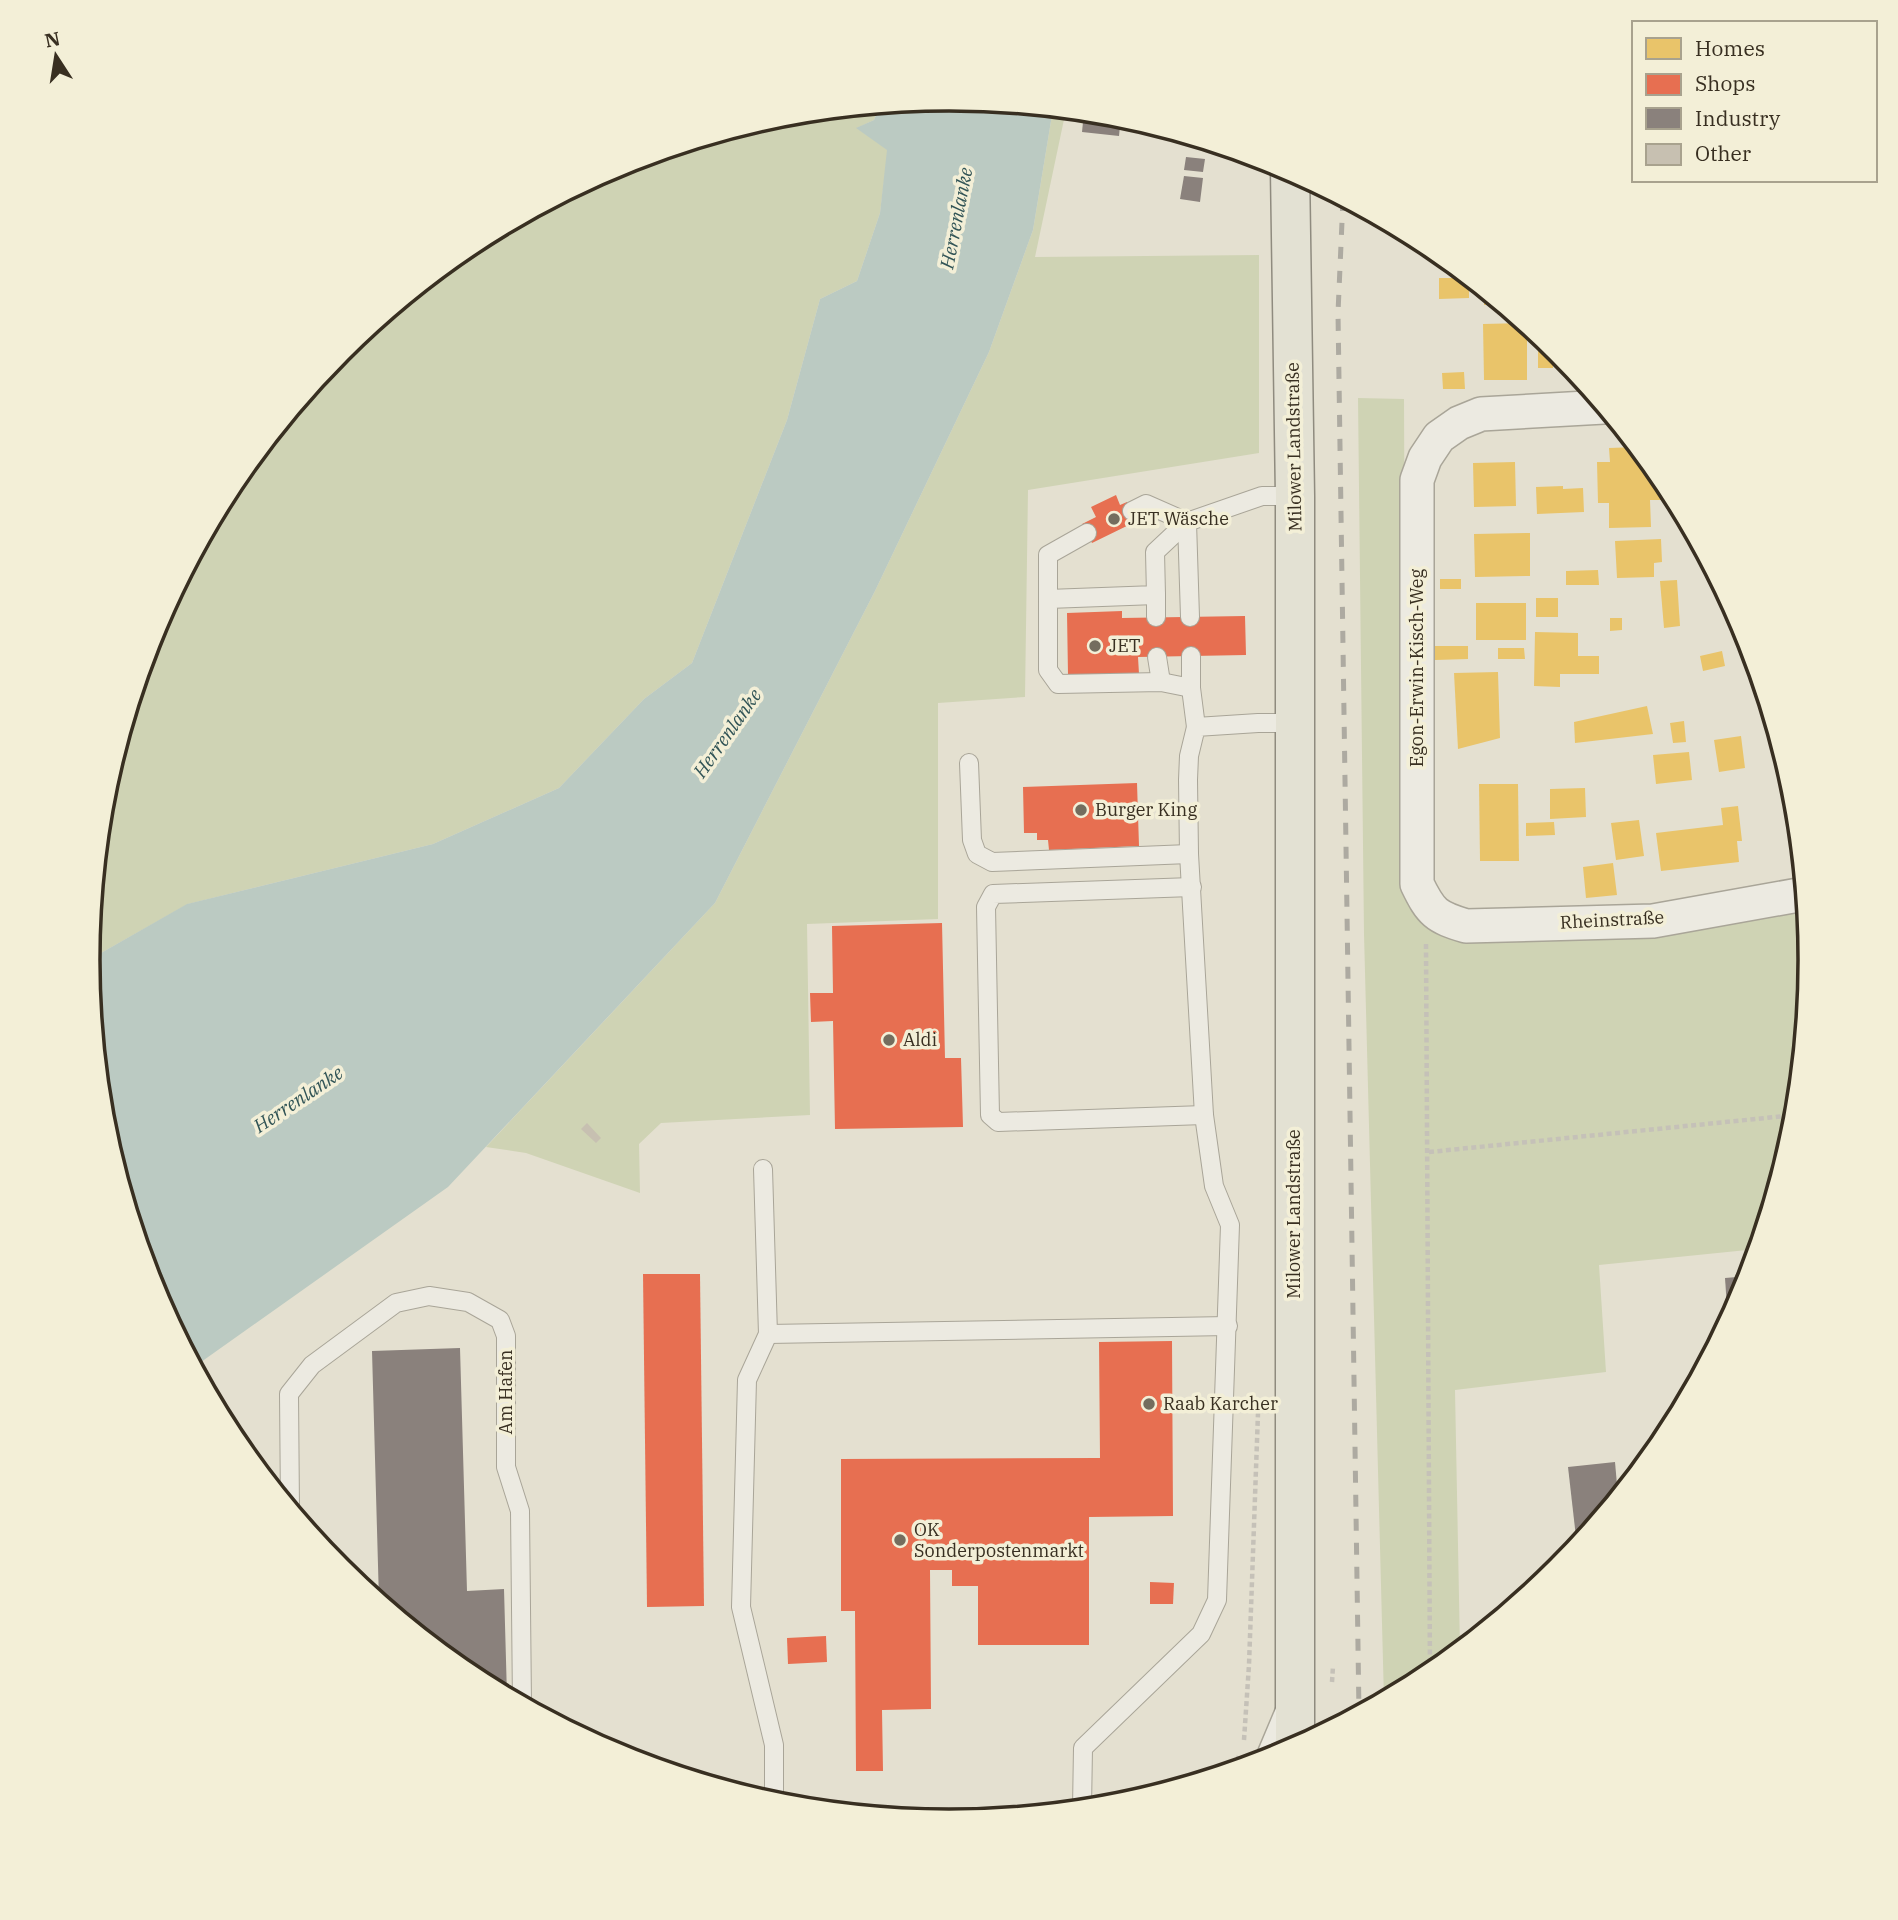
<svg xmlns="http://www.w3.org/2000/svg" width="1898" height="1920" font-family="'IBM Plex Serif',serif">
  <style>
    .green { fill: #cfd3b4 }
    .water { fill: #bbcac2 }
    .homes { fill: #e9c46a }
    .shops { fill: #e76f51 }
    .industry { fill: #8a817c }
    .building { fill: #c7c0b1 }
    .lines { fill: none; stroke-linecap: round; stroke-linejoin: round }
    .service-casing { stroke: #a9a598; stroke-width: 20 }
    .minor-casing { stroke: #a9a598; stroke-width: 36 }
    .primary-casing { stroke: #8f8b7f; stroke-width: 41 }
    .path { stroke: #c5c1b8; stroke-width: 4.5; stroke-dasharray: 5 3.5; stroke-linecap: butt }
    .service { stroke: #eceae1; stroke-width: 18 }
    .minor { stroke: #eceae1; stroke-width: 33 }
    .primary { stroke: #e3e1d3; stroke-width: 38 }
    .rail { stroke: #adaaa1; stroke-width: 5; stroke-dasharray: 12 12; stroke-linecap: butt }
    .poi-dot { fill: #746d5e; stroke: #f3efd7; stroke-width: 2.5 }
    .labels { text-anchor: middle; stroke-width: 7; stroke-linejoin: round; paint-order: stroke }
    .street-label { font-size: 18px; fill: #382f21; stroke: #f3efd7 }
    .poi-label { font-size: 18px; fill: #382f21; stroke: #f3efd7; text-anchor: start }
    .water-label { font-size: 19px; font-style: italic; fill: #315456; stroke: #f3efd7 }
    .rim { fill: none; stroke: #382f21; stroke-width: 3.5 }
  </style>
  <rect width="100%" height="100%" fill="#e4e0d0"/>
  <!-- green -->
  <g class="green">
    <path d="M880 105 874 120 857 128 888 150 880 213 857 281 820 299 787 420 692 663 644 699 559 788 433 844 188 904 101 953 88 965 104 792 153 630 233 481 340 351 471 243 620 164 781 115Z"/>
    <path d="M1053 109 1066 110 1035 257 1259 255V453L1028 490 1025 697 938 703V919L807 924 810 1115 661 1123 639 1144 640 1193 526 1153 486 1147 715 903 875 591 989 352 1033 230Z"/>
    <path d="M1358 398 1404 399 1406 878 1420 911 1805 904 1810 960 1794 1128 1757 1249 1599 1265 1606 1372 1455 1390 1460 1649 1427 1677 1384 1700 1364 934Z"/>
  </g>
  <!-- water -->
  <path class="water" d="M949 99 1053 109 1033 230 989 352 875 591 715 903 448 1187 194 1367 153 1289 104 1128 88 965 101 953 187 904 433 844 559 788 644 699 692 663 787 420 820 299 857 281 880 213 887 150 856 128 874 120 880 105Z"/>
  <!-- homes -->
  <g class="homes">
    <path d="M1439 278H1469V298L1439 299Z"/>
    <path d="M1479 286 1487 293 1501 304 1484 305V293H1479Z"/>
    <path d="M1524 323 1527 325V380H1484L1483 324Z"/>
    <path d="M1538 334 1553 346V368H1538Z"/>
    <path d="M1464 372 1465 389H1443L1442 373Z"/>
    <path d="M1637 447 1662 477V500H1650L1651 527 1609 528V503H1598L1597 462H1610L1609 448Z"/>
    <path d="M1515 462 1516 506 1474 507 1473 463Z"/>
    <path d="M1563 486V489L1583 488 1584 512 1537 514 1536 487Z"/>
    <path d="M1530 533V576L1475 577 1474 534Z"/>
    <path d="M1661 539 1662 562 1654 563V577L1617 578 1615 541Z"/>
    <path d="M1598 570 1599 585H1566V571Z"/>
    <rect x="1440" y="579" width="21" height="10"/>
    <path d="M1677 580 1680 626 1664 628 1660 581Z"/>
    <rect x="1536" y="598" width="22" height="19"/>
    <rect x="1476" y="603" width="50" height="37"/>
    <path d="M1610 618H1622V630L1610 631Z"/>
    <path d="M1535 632 1578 633V656H1599V674H1560V687L1534 686Z"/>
    <path d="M1434 646H1468V659L1435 660Z"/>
    <path d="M1498 648H1524L1525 659H1498Z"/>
    <path d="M1722 651 1725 666 1703 671 1700 656Z"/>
    <path d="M1498 672 1500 738 1458 749 1454 673Z"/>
    <path d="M1759 686H1762L1767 703 1762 704Z"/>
    <path d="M1647 706 1653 734 1575 743 1574 722Z"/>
    <path d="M1684 721 1686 742 1673 743 1670 723Z"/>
    <path d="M1741 736 1745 768 1719 772 1714 740Z"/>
    <path d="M1689 752 1692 780 1656 784 1653 755Z"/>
    <path d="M1479 784H1518L1519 861H1480Z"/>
    <path d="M1585 788 1586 817 1550 819V789Z"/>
    <path d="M1738 806 1742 841H1737L1739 862 1661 871 1656 833 1723 825 1721 808Z"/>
    <path d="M1639 820 1644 856 1616 860 1611 823Z"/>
    <path d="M1554 822 1555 835 1526 836V823Z"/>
    <path d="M1613 863 1617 895 1586 898 1583 867Z"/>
  </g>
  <!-- shops -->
  <g class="shops">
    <path d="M1116 495 1120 505 1127 502 1137 521 1092 543 1082 524 1096 517 1091 507Z"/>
    <path d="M1122 611V618L1245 616 1246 655 1138 657 1139 674 1068 675 1067 613Z"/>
    <path d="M1137 783 1139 846 1049 850 1048 840H1037V833H1024L1023 787Z"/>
    <path d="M942 923 945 1058H961L963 1127 835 1129 833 1021 811 1022 810 993H833L832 926Z"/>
    <path d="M643 1274H700L704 1606 647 1607Z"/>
    <path d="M1172 1341 1173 1516 1089 1517V1645H978V1586H952V1570H930L931 1709 882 1710 883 1771H856L855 1611H841V1459L1100 1458 1099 1342Z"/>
    <path d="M1150 1582 1174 1583 1173 1604H1150Z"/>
    <path d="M826 1636 827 1662 788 1664 787 1638Z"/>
  </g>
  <!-- industry -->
  <g class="industry">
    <path d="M1084 112 1121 116 1119 136 1082 132Z"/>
    <path d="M1185 136 1209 143V145L1184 141Z"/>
    <path d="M1186 157 1205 159 1203 172 1184 170Z"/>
    <path d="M1184 176 1203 178 1200 202 1180 199Z"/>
    <path d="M1749 1276 1745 1290 1728 1322 1725 1278Z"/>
    <path d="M460 1348 467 1591 504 1589 507 1696 470 1676 379 1601 372 1351Z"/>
    <path d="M1615 1462 1618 1496 1577 1546 1568 1467Z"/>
  </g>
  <!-- building -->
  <path class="building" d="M587 1123 601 1138 596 1143 581 1129Z"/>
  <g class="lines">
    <defs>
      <g id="service">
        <path d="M1132 511 1146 504 1187 522 1155 552 1156 595 1048 599V670L1058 684 1161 682 1191 688"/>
        <path d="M1156 595V617"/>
        <path d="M1048 599V555L1087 533"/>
        <path d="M1190 617 1187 522 1262 496H1295"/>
        <path d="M1191 656V688L1196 727"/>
        <path d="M1157 657 1161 682"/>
        <path d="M969 763 972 840 977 854 992 862 1189 854"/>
        <path d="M1192 887 993 894 986 907 990 1115 998 1122 1204 1115"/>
        <path d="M763 1169 768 1334 747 1380 741 1607 774 1745V1803"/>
        <path d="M768 1334 1228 1326"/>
        <path d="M290 1509 289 1394 312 1365 396 1303 429 1296 468 1302 500 1320 506 1336V1467L520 1511 522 1704"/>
        <path d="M1082 1808 1083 1748 1201 1634 1217 1600 1230 1225 1214 1186 1204 1115 1189 854 1188 780 1189 756 1196 727 1258 723H1295"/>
      </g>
      <g id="minor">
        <path d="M1604 407 1481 414 1459 423 1439 437 1425 458 1417 480V884C1431 913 1436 917 1466 926L1653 921 1804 894"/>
        <path d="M1273 1758 1294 1708"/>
      </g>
      <path id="primary" d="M1290 170 1295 496V1747"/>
    </defs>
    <!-- service casing -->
    <use href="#service" class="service-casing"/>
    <!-- minor casing -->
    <use href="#minor" class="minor-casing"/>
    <!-- primary casing -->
    <use href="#primary" class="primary-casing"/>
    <!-- path -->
    <g class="path">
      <path d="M1426 944 1430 1674"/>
      <path d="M1429 1152 1795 1115"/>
      <path d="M1332 1682 1333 1666"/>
      <path d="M1244 1740 1249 1665 1258 1413"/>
      <path d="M1235 1769 1239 1755"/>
    </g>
    <!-- service -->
    <use href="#service" class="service"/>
    <!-- minor -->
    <use href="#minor" class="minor"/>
    <!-- primary -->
    <use href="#primary" class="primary"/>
    <!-- rail -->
    <path class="rail" d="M1343 199 1338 313 1359 1713"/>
  </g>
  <!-- markers -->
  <g class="poi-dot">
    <circle cx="1114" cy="519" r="7"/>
    <circle cx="1095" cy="646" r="7"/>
    <circle cx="1081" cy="810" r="7"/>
    <circle cx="889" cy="1040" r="7"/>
    <circle cx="1149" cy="1404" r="7"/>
    <circle cx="900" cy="1540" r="7"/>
  </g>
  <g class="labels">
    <!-- street labels -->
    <g class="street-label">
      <text transform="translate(1294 447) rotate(-91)" y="6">Milower Landstraße</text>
      <text transform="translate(1417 668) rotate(-90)" y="6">Egon-Erwin-Kisch-Weg</text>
      <text transform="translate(1612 920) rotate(-3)" y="6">Rheinstraße</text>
      <text transform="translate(1294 1214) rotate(-90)" y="6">Milower Landstraße</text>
      <text transform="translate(506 1392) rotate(-90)" y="6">Am Hafen</text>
    </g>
    <!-- poi labels -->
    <g class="poi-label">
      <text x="1128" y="525">JET Wäsche</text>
      <text x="1109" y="652">JET</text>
      <text x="1095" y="816">Burger King</text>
      <text x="903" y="1046">Aldi</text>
      <text x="1163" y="1410">Raab Karcher</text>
      <text x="914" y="1536">OK<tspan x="914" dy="21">Sonderpostenmarkt</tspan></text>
    </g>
    <!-- water labels -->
    <g class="water-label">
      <text transform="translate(956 218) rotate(-79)" y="7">Herrenlanke</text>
      <text transform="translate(727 733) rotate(-55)" y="7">Herrenlanke</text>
      <text transform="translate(298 1099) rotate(-34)" y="7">Herrenlanke</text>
    </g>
  </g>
  <!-- crop -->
  <path d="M0 0H1898V1920H0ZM100 960a849 849 0 1 1 1698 0a849 849 0 1 1-1698 0Z" fill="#f3efd7" fill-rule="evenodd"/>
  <path class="rim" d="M100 960a849 849 0 1 1 1698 0a849 849 0 1 1-1698 0Z"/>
  <!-- legend -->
  <rect x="1632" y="21" width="245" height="161" fill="#f3efd7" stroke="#a8a28e" stroke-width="2"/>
  <rect x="1646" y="38" width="35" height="21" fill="#e9c46a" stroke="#a8a28e" stroke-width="2"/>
  <text x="1695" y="56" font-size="21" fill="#382f21">Homes</text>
  <rect x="1646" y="74" width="35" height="21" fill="#e76f51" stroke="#a8a28e" stroke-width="2"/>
  <text x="1695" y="91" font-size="21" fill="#382f21">Shops</text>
  <rect x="1646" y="108" width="35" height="21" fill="#8a817c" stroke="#a8a28e" stroke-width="2"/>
  <text x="1695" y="126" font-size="21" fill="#382f21">Industry</text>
  <rect x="1646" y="144" width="35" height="21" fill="#c7c0b1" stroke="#a8a28e" stroke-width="2"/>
  <text x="1695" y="161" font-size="21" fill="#382f21">Other</text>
  <!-- north arrow -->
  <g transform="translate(56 56) rotate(348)" stroke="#f3efd7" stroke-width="5" paint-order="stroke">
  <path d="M0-5L12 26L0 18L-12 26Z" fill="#382f21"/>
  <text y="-10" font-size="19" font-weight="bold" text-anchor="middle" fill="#382f21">N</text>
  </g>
</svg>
